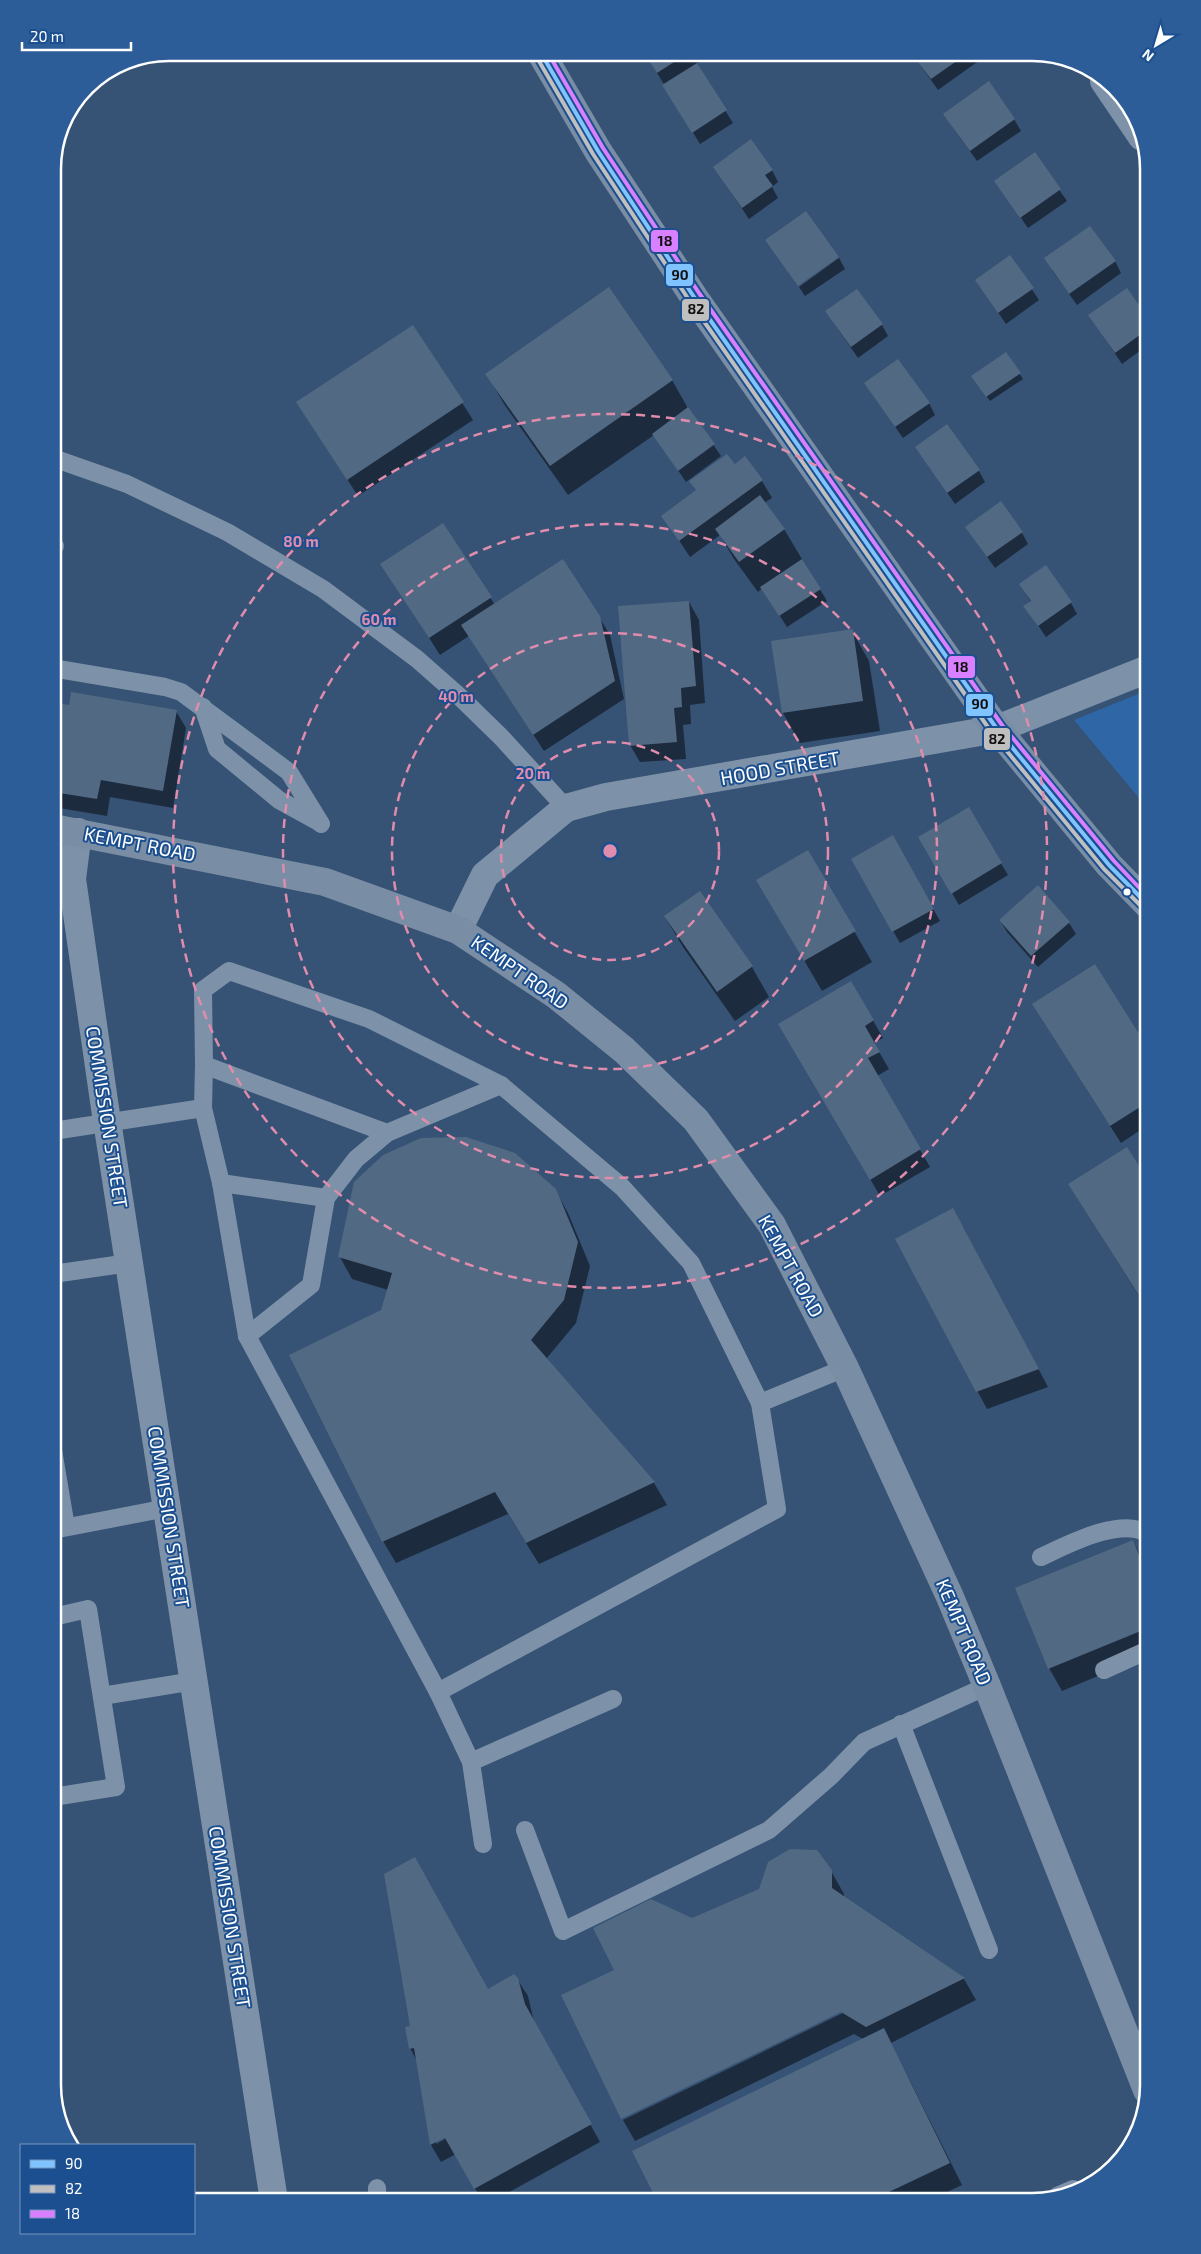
<svg xmlns="http://www.w3.org/2000/svg" width="1201" height="2254" font-family="'Exo 2',sans-serif">
  <style>
    .green { fill: #2f66a5 }
    .shadow { fill: #0007; fill-rule: evenodd }
    .building { fill: #526984 }
    .lines { fill: none; stroke-linecap: round; stroke-linejoin: round }
    .lane { stroke: #7d92a8; stroke-width: 18 }
    .street { stroke: #7d92a8; stroke-width: 28 }
    .secondary { stroke: #798da4; stroke-width: 28 }
    .bus-1-casing { stroke: #1b4f8f; stroke-width: 8 }
    .bus-2-casing { stroke: #1b4f8f; stroke-width: 8 }
    .bus-3-casing { stroke: #1b4f8f; stroke-width: 8 }
    .bus-1 { stroke: #80c4ff; stroke-width: 4 }
    .bus-2 { stroke: #bfbfbf; stroke-width: 4 }
    .bus-3 { stroke: #d880ff; stroke-width: 4 }
    .ring { fill: none; stroke: #e08cad; stroke-width: 2.5; stroke-dasharray: 9 6 }
    .bus-dot { fill: #fff; stroke: #1b4f8f; stroke-width: 2 }
    .labels { text-anchor: middle; stroke-width: 4; stroke-linejoin: round; paint-order: stroke }
    .street-label { font-size: 19px; fill: #fff; stroke: #1b4f8f }
    .rim { fill: none; stroke: #fff; stroke-width: 2.5 }
    .centre { fill: #e08cad; stroke: #1b4f8f; stroke-width: 2.5 }
    .ring-label { font-size: 15px; text-anchor: middle; font-weight: bold; fill: #e08cad; stroke: #1b4f8f; stroke-width: 4; stroke-linejoin: round; paint-order: stroke }
    .line-badge { stroke: #1b4f8f; stroke-width: 2 }
    .pale-badge-label { font-size: 14px; text-anchor: middle; font-weight: bold; fill: #111 }
  </style>
  <rect width="100%" height="100%" fill="#365274"/>
  <!-- green -->
  <path class="green" d="M1148 690V809L1074 720Z"/>
  <!-- shadow -->
  <g class="shadow">
    <path d="M645 53H713L696 64 733 123 700 144Z"/>
    <path d="M912 53H976L980 60 938 90Z"/>
    <path d="M1014 119 1021 131 977 161 952 126Z"/>
    <path d="M1034 154 1067 201 1028 228 1003 192Z"/>
    <path d="M714 167 772 170 778 182 772 187 778 198 749 219Z"/>
    <path d="M1010 257 1039 300 1006 324 977 281Z"/>
    <path d="M839 258 845 269 805 296 799 287Z"/>
    <path d="M1115 261 1121 273 1077 305 1052 270Z"/>
    <path d="M1126 290 1148 320V345L1122 364 1090 316Z"/>
    <path d="M834 323 882 325 888 336 858 358Z"/>
    <path d="M413 326 473 420 358 496 297 402Z"/>
    <path d="M1148 364V372L1145 366Z"/>
    <path d="M1019 373 1023 379 990 401 976 382Z"/>
    <path d="M487 374 672 380 689 410 721 456 686 482 654 435 568 495 504 404Z"/>
    <path d="M872 394 929 403 935 415 903 438Z"/>
    <path d="M916 447 979 471 985 482 955 504Z"/>
    <path d="M734 466 762 481 772 498 764 503 784 529 827 601 787 627 762 588 758 592 734 559 720 535 690 557 663 516 697 491 691 481Z"/>
    <path d="M443 525 495 605 599 617 610 635 624 699 544 751 469 636 440 655 382 564Z"/>
    <path d="M966 527 1022 533 1028 544 995 568Z"/>
    <path d="M1020 584 1071 603 1077 614 1046 637 1025 606 1031 602Z"/>
    <path d="M689 602 699 620 705 703 690 705 691 724 683 725 686 759 640 762 630 745Z"/>
    <path d="M852 631 869 661 880 731 800 743 783 713 773 642Z"/>
    <path d="M53 703 70 706 176 711 186 728 173 808 110 797 107 816 53 807Z"/>
    <path d="M968 809 1008 875 959 905 920 838Z"/>
    <path d="M892 837 940 921 900 943 852 859Z"/>
    <path d="M808 852 872 962 822 991 758 881Z"/>
    <path d="M665 917 752 967 769 997 735 1021 683 947Z"/>
    <path d="M1000 920 1069 923 1076 934 1038 967 1007 932Z"/>
    <path d="M1094 966 1148 1051V1125L1121 1143 1043 1021Z"/>
    <path d="M851 982 883 1038 874 1043 889 1069 877 1076 930 1167 880 1196 780 1024Z"/>
    <path d="M1127 1149 1148 1183V1310L1069 1185Z"/>
    <path d="M555 1190 568 1213 590 1266 576 1323 546 1359 654 1483 667 1505 539 1564 508 1514 396 1563 383 1541 382 1310 388 1290 352 1279 340 1257Z"/>
    <path d="M963 1227 1048 1387 987 1409 896 1240Z"/>
    <path d="M1133 1541 1148 1570V1655L1062 1691 1049 1668Z"/>
    <path d="M831 1871 844 1894V1898L964 1979 976 2000 891 2043 962 2185 928 2201H658L634 2151 863 2039 854 2034 635 2141 623 2120 847 2011 616 1970 692 1919Z"/>
    <path d="M517 1979 528 1996 534 2022 600 2142 493 2201H482L456 2154 441 2162 431 2145 417 2061 410 2048 488 1990ZM451 2136 436 2144V2141Z"/>
  </g>
  <!-- building -->
  <g class="building">
    <path d="M644 53H688L657 73Z"/>
    <path d="M911 53H968L931 79Z"/>
    <path d="M697 63 727 110 692 133 662 85Z"/>
    <path d="M989 81 1015 119 970 151 943 114Z"/>
    <path d="M751 139 773 170 765 175 773 186 742 208 713 167Z"/>
    <path d="M1035 152 1061 189 1020 218 994 181Z"/>
    <path d="M806 211 839 257 798 286 765 240Z"/>
    <path d="M1090 226 1116 261 1069 294 1044 258Z"/>
    <path d="M1010 255 1034 288 998 313 975 280Z"/>
    <path d="M609 287 673 380 550 466 485 374Z"/>
    <path d="M1127 288 1148 318V329L1115 353 1088 315Z"/>
    <path d="M857 289 883 324 851 347 825 311Z"/>
    <path d="M413 325 464 402 347 480 296 402Z"/>
    <path d="M1006 352 1021 373 986 397 971 376Z"/>
    <path d="M898 359 930 403 895 427 864 383Z"/>
    <path d="M688 407 715 444 678 471 652 434Z"/>
    <path d="M947 424 980 470 947 493 915 447Z"/>
    <path d="M727 454 735 464 745 456 763 480 679 541 661 516 696 490 689 481Z"/>
    <path d="M760 495 785 529 739 562 715 529Z"/>
    <path d="M1001 501 1023 532 987 557 965 527Z"/>
    <path d="M443 523 492 597 429 638 380 564Z"/>
    <path d="M563 559 600 616 615 681 533 735 461 625Z"/>
    <path d="M802 559 821 589 779 616 760 587Z"/>
    <path d="M1046 565 1072 602 1038 626 1023 606 1031 601 1019 584Z"/>
    <path d="M689 601 696 686 681 688 682 707 674 708 677 742 629 746 618 606Z"/>
    <path d="M853 629 863 701 782 713 771 641Z"/>
    <path d="M71 692 177 710 163 791 101 780 97 799 53 792V702L69 705Z"/>
    <path d="M969 807 1002 863 951 894 918 837Z"/>
    <path d="M893 835 934 909 892 932 851 859Z"/>
    <path d="M808 850 856 931 804 961 756 880Z"/>
    <path d="M1038 885 1070 922 1031 956 999 920Z"/>
    <path d="M700 891 753 966 717 992 664 916Z"/>
    <path d="M1095 964 1148 1048V1102L1110 1126 1032 1004Z"/>
    <path d="M851 981 874 1020 865 1026 880 1052 868 1058 921 1149 870 1180 778 1024Z"/>
    <path d="M466 1137 515 1153 556 1189 578 1242 564 1300 531 1340 655 1482 526 1543 495 1492 382 1542 289 1355 381 1310 392 1273 338 1257 354 1182 383 1155 421 1138Z"/>
    <path d="M1127 1147 1148 1180 1147 1308 1068 1184Z"/>
    <path d="M953 1208 1039 1369 976 1392 895 1239Z"/>
    <path d="M1133 1540 1148 1577V1628L1048 1669 1015 1588Z"/>
    <path d="M790 1849 817 1850 832 1870V1888L965 1978 866 2027 841 2012 621 2119 561 1995 614 1970 593 1928 651 1899 692 1918 759 1889 768 1862Z"/>
    <path d="M415 1857 488 1989 514 1974 518 1978 525 2004 592 2124 474 2189 445 2138 430 2145 414 2048 409 2049 405 2027 410 2026 384 1874Z"/>
    <path d="M884 2028 950 2163 870 2201H657L632 2151Z"/>
  </g>
  <g class="lines">
    <!-- lane -->
    <g class="lane">
      <path d="M53 458 127 484 227 532 323 589 417 659 459 696 501 737 566 808"/>
      <path d="M53 547 55 546"/>
      <path d="M53 666 58 669 165 687 181 692 289 772 321 824"/>
      <path d="M203 707 217 749 279 800 319 822"/>
      <path d="M204 1065 387 1133"/>
      <path d="M203 1108 221 1183 326 1198"/>
      <path d="M53 1131 203 1108 204 1065 203 990 229 971 369 1019 501 1085 622 1187 691 1263 760 1403"/>
      <path d="M221 1183 247 1336 438 1692 471 1762 483 1844"/>
      <path d="M53 1274 129 1263"/>
      <path d="M247 1336 311 1285 326 1198 356 1159 387 1133 501 1085"/>
      <path d="M53 1450 66 1527"/>
      <path d="M53 1530 167 1508"/>
      <path d="M1041 1557C1067 1545 1121 1516 1148 1534"/>
      <path d="M1104 1670 1148 1650"/>
      <path d="M438 1692 777 1509 760 1403 845 1368"/>
      <path d="M102 1696 194 1681"/>
      <path d="M901 1724 989 1950"/>
      <path d="M471 1762 613 1699"/>
      <path d="M53 1797 116 1787 88 1609 53 1617"/>
      <path d="M525 1830 563 1931 769 1830 831 1776 864 1742 987 1686"/>
      <path d="M1057 2196 1073 2189 1075 2193"/>
      <path d="M377 2201V2188"/>
    </g>
    <!-- street -->
    <g class="street">
      <path d="M1104 81 1142 137"/>
      <path d="M78 832 72 879 105 1108 274 2201"/>
      <path d="M458 930 485 875 566 808 606 797 997 729 1148 669"/>
    </g>
    <!-- secondary -->
    <g class="secondary">
      <path d="M541 53 598 151 694 297 997 729 1109 865 1148 905"/>
      <path d="M53 828 325 882 458 930 556 995 624 1050 696 1120 772 1225 845 1368 950 1597 987 1686 1147 2090"/>
    </g>
    <defs>
      <path id="bus-1" d="M541 53 598 151 694 297 997 729 1109 865 1148 905"/>
      <path id="bus-2" d="M536 56 593 154 689 300 992 733 1104 869 1144 909"/>
      <path id="bus-3" d="M548 53 603 148 699 293 1002 725 1114 861 1148 897"/>
    </defs>
    <!-- bus-1 casing -->
    <use href="#bus-1" class="bus-1-casing"/>
    <!-- bus-2 casing -->
    <use href="#bus-2" class="bus-2-casing"/>
    <!-- bus-3 casing -->
    <use href="#bus-3" class="bus-3-casing"/>
    <!-- bus-1 -->
    <use href="#bus-1" class="bus-1"/>
    <!-- bus-2 -->
    <use href="#bus-2" class="bus-2"/>
    <!-- bus-3 -->
    <use href="#bus-3" class="bus-3"/>
  </g>
  <!-- distance rings -->
  <g class="ring">
    <circle cx="610" cy="851" r="109"/>
    <circle cx="610" cy="851" r="218"/>
    <circle cx="610" cy="851" r="327"/>
    <circle cx="610" cy="851" r="437"/>
  </g>
  <!-- markers -->
  <circle class="bus-dot" cx="1127" cy="892" r="4.5"/>
  <g class="labels">
    <!-- street labels -->
    <g class="street-label">
      <text transform="translate(780 768) rotate(-10)" y="7">HOOD STREET</text>
      <text transform="translate(140 844) rotate(11)" y="7">KEMPT ROAD</text>
      <text transform="translate(520 972) rotate(35)" y="7">KEMPT ROAD</text>
      <text transform="translate(107 1117) rotate(81)" y="7">COMMISSION STREET</text>
      <text transform="translate(791 1266) rotate(61)" y="7">KEMPT ROAD</text>
      <text transform="translate(169 1517) rotate(81)" y="7">COMMISSION STREET</text>
      <text transform="translate(964 1632) rotate(67)" y="7">KEMPT ROAD</text>
      <text transform="translate(230 1917) rotate(81)" y="7">COMMISSION STREET</text>
    </g>
  </g>
  <!-- crop -->
  <path d="M0 0H1201V2254H0ZM169 61H1032A108 108 0 0 1 1140 169V2085A108 108 0 0 1 1032 2193H169A108 108 0 0 1 61 2085V169A108 108 0 0 1 169 61Z" fill="#2d5d98" fill-rule="evenodd"/>
  <path class="rim" d="M169 61H1032A108 108 0 0 1 1140 169V2085A108 108 0 0 1 1032 2193H169A108 108 0 0 1 61 2085V169A108 108 0 0 1 169 61Z"/>
  <circle cx="610" cy="851" r="8" class="centre"/>
  <g class="ring-label">
    <text x="301" y="547">80 m</text>
    <text x="379" y="625">60 m</text>
    <text x="456" y="702">40 m</text>
    <text x="533" y="779">20 m</text>
  </g>
  <g class="line-badge">
    <rect x="650" y="229" width="29" height="24" rx="5" fill="#d880ff"/>
    <rect x="665" y="263" width="29" height="24" rx="5" fill="#80c4ff"/>
    <rect x="681" y="298" width="29" height="24" rx="5" fill="#bfbfbf"/>
    <rect x="947" y="655" width="29" height="24" rx="5" fill="#d880ff"/>
    <rect x="965" y="693" width="29" height="24" rx="5" fill="#80c4ff"/>
    <rect x="983" y="727" width="28" height="24" rx="5" fill="#bfbfbf"/>
  </g>
  <g class="pale-badge-label">
    <text x="665" y="246">18</text>
    <text x="680" y="280">90</text>
    <text x="696" y="314">82</text>
    <text x="961" y="672">18</text>
    <text x="980" y="709">90</text>
    <text x="997" y="744">82</text>
  </g>
  <!-- legend -->
  <rect x="20" y="2144" width="175" height="90" fill="#1b4f8f" stroke="#7695bc"/>
  <rect x="30" y="2160" width="25" height="8" fill="#80c4ff" stroke="#7695bc"/>
  <text x="65" y="2169" font-size="15" fill="#ffffff">90</text>
  <rect x="30" y="2185" width="25" height="8" fill="#bfbfbf" stroke="#7695bc"/>
  <text x="65" y="2194" font-size="15" fill="#ffffff">82</text>
  <rect x="30" y="2210" width="25" height="8" fill="#d880ff" stroke="#7695bc"/>
  <text x="65" y="2219" font-size="15" fill="#ffffff">18</text>
  <!-- north arrow -->
  <g transform="translate(1156 45) rotate(218)" stroke="#1b4f8f" stroke-width="4" paint-order="stroke">
  <path d="M0-4L9 19L0 12L-9 19Z" fill="#ffffff"/>
  <text y="-8" font-size="14" font-weight="bold" text-anchor="middle" fill="#ffffff">N</text>
  </g>
  <!-- scale -->
  <path d="M22 42v8h109v-8" fill="none" stroke="#ffffff" stroke-width="2.5"/>
  <text x="30" y="42" font-size="15" fill="#ffffff" stroke="#1b4f8f" stroke-width="4" paint-order="stroke">20 m</text>
</svg>
